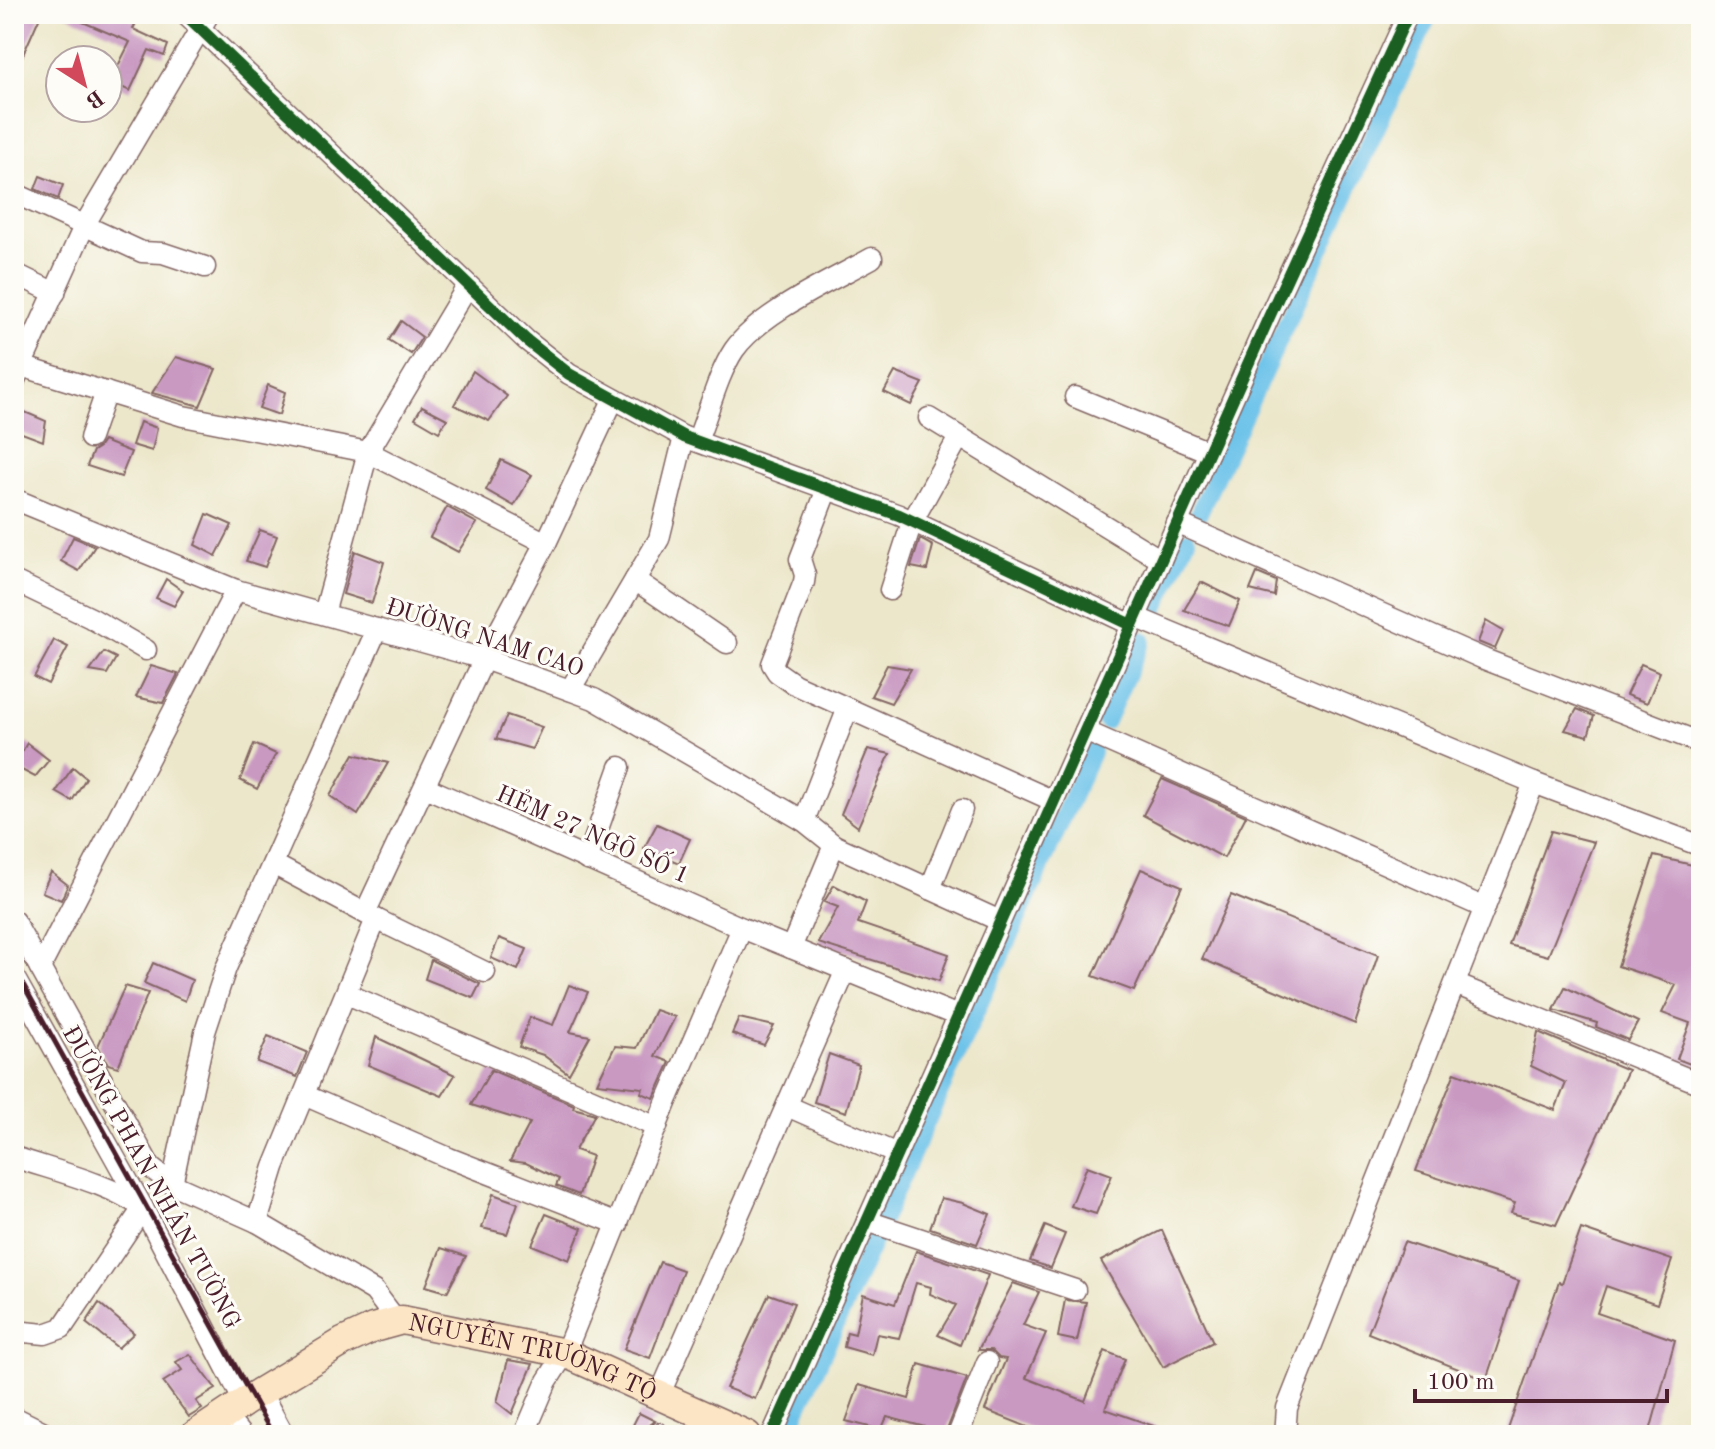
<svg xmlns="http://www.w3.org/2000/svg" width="1715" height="1449" font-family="'Old Standard TT',serif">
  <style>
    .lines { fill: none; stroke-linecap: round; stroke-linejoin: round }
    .canal { stroke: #6dc3ea; stroke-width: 18 }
    .building { fill: #c999c2 }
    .street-casing { stroke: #836563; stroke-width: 23 }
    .secondary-casing { stroke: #836563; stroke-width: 31 }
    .street { stroke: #fff; stroke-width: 20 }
    .secondary { stroke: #fce5c4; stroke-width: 28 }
    .rail { stroke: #4a1f2b; stroke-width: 5 }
    .cycleway-casing { stroke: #fdfcf7; stroke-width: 17 }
    .cycleway { stroke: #1b5e20; stroke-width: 12 }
    .labels { text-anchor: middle; stroke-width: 6; stroke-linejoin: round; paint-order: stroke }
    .street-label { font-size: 24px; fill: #4a1f2b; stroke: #fdfcf7 }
  </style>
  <rect width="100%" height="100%" fill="#fdfcf7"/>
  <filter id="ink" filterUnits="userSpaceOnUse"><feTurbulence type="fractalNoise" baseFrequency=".0125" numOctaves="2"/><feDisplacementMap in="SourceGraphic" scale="16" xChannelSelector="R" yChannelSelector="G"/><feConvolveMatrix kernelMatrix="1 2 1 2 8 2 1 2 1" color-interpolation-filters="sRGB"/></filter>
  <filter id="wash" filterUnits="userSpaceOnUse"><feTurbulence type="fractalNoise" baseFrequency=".006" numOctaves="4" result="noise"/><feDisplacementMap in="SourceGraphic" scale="32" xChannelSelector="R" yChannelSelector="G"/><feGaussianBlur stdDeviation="1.8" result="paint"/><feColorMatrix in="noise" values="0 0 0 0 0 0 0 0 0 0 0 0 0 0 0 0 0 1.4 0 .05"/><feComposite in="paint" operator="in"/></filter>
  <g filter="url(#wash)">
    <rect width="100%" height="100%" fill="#ece7ca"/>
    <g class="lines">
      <!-- canal -->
      <g class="canal">
        <path d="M1197 517 1429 14"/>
        <path d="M1155 610 1187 540"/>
        <path d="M1106 721 1142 640"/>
        <path d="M794 1418 1092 752"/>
      </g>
    </g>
    <g id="blocks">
      <!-- building -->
      <g class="building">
        <path d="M14 14H41L14 75Z"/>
        <path d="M64 14H120L137 21 133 29 168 45 164 56 149 50 130 91 110 82 130 42Z"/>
        <path d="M40 176 63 185 58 199 35 189Z"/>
        <path d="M401 321 422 337 411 354 389 340Z"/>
        <path d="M176 357 216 369 200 406 152 393Z"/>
        <path d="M473 371 507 396 489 421 454 405Z"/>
        <path d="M895 372 923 383 911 405 884 392Z"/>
        <path d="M268 385 285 392 279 415 259 408Z"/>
        <path d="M422 406 447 419 439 432 415 418Z"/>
        <path d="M20 410 46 421 43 441 14 430V421Z"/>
        <path d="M140 422 157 428 152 451 132 445Z"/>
        <path d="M103 441 131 452 121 477 87 466 93 451 99 447Z"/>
        <path d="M501 460 532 475 514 506 486 490Z"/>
        <path d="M447 507 477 523 458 552 430 537Z"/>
        <path d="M207 514 232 525 216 556 195 545Z"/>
        <path d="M260 530 277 536 265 567 246 561Z"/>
        <path d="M73 537 95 546 79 571 61 561Z"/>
        <path d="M920 539 933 546 927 570 911 567Z"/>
        <path d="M355 551 384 562 372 603 343 594Z"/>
        <path d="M1257 573 1276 581 1274 596 1250 590Z"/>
        <path d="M166 579 183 591 174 606 156 598Z"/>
        <path d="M1201 582 1240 601 1229 626 1184 610Z"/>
        <path d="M1486 621 1503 631 1495 649 1478 642Z"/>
        <path d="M54 640 68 647 48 684 34 677Z"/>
        <path d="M104 652 116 658 107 674 90 671Z"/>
        <path d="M1641 664 1660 672 1647 703 1626 695Z"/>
        <path d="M887 665 911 669 891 703 871 696Z"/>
        <path d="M151 666 178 674 163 703 136 697Z"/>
        <path d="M1577 709 1594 716 1588 736 1565 730Z"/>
        <path d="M507 715 542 727 532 749 496 739Z"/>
        <path d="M27 743 49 760 35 777 14 766Z"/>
        <path d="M254 744 276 754 257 789 240 780Z"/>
        <path d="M868 749 890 754 858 827 841 814Z"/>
        <path d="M354 754 388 763 358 815 330 796Z"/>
        <path d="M73 767 86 778 72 801 56 792Z"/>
        <path d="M1162 779 1246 816 1224 858 1143 815Z"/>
        <path d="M657 824 690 839 679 863 644 848Z"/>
        <path d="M1551 831 1594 842 1548 956 1509 945Z"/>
        <path d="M1654 856 1701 867V1068L1677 1059 1690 1023 1662 1013 1676 985 1618 966Z"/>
        <path d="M1141 869 1182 886 1134 991 1093 976Z"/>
        <path d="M51 872 68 885 61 900 42 892Z"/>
        <path d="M834 885 866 902 858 923 949 954 939 981 818 943 838 907 824 902Z"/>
        <path d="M1231 895 1378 955 1355 1024 1202 959Z"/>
        <path d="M499 938 527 949 518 970 491 958Z"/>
        <path d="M431 960 480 984 473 998 425 979Z"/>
        <path d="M153 963 192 980 185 1001 144 983Z"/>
        <path d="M569 985 588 992 570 1032 590 1036 569 1074 543 1055 519 1047 530 1017 553 1025Z"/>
        <path d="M125 986 148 993 118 1067 108 1064 98 1046Z"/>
        <path d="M1565 987 1638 1022 1628 1040 1596 1027 1597 1023 1554 1010Z"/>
        <path d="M655 1010 675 1017 655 1056 670 1062 654 1098 641 1093 643 1088 597 1083 615 1046 637 1048Z"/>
        <path d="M739 1018 774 1026 764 1045 732 1034Z"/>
        <path d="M1538 1032 1628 1070 1556 1225 1511 1213 1515 1203 1416 1171 1455 1072 1555 1110 1566 1083 1531 1066Z"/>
        <path d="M268 1036 307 1052 297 1077 257 1062Z"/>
        <path d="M376 1037 455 1075 442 1096 368 1065Z"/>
        <path d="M829 1054 859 1065 846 1112 814 1102Z"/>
        <path d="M491 1070 574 1105 573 1108 595 1114 575 1150 592 1156 579 1195 556 1186 559 1179 526 1163 510 1161 530 1123 471 1105Z"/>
        <path d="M1087 1166 1112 1175 1096 1214 1071 1206Z"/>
        <path d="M493 1194 518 1203 507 1234 482 1228Z"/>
        <path d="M941 1198 963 1203 990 1214 977 1244 930 1228Z"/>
        <path d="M546 1214 582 1228 569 1260 532 1245Z"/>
        <path d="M1045 1226 1065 1234 1051 1268 1030 1261Z"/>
        <path d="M1581 1229 1672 1260 1657 1304 1606 1286 1597 1313 1675 1340 1649 1435H1506L1559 1282 1562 1283Z"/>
        <path d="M1162 1230 1213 1342 1163 1367 1101 1261Z"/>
        <path d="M1404 1242 1519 1281 1486 1380 1368 1333Z"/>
        <path d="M441 1248 466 1256 447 1292 426 1286Z"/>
        <path d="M916 1251 988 1275 960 1345 938 1335 956 1305 930 1294 931 1287 916 1283 899 1338 877 1334 872 1355 844 1347 847 1332 855 1334 863 1294 895 1304Z"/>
        <path d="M660 1262 683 1270 650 1358 624 1349Z"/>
        <path d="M1013 1283 1039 1292 1023 1325 1046 1333 1026 1378 1085 1401 1105 1351 1125 1359 1105 1409 1171 1432V1435H1048L985 1410 1006 1359 999 1358 991 1350H978Z"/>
        <path d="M769 1294 794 1303 755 1399 726 1388Z"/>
        <path d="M1065 1300 1086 1302 1077 1341 1058 1337Z"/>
        <path d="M99 1303 134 1333 118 1348 86 1323Z"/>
        <path d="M190 1354 216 1389 196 1401 202 1409 189 1417 163 1382 182 1370 176 1362Z"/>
        <path d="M508 1360 533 1364 512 1414 497 1402Z"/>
        <path d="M919 1364 967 1378 945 1435H921L925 1427 887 1417 881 1430 846 1421 859 1385 909 1399Z"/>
        <path d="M639 1413 655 1421 647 1427 644 1435H628Z"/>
      </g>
    </g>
  </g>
  <g filter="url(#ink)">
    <use href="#blocks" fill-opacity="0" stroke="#836563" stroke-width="2"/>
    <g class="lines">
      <defs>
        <g id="street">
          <path d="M185 14 526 340 569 374 684 437 899 515 1132 625"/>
          <path d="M14 193 142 252 163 253 205 267"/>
          <path d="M14 273 55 293"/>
          <path d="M21 366 183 416 368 452 546 543"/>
          <path d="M14 382 85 224 209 14"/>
          <path d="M1075 397 1209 452"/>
          <path d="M929 418 1161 560"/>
          <path d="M90 438 106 392"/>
          <path d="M697 441C708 414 718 374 734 350 761 312 831 281 872 258"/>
          <path d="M827 489 800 559 805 575 804 582 772 664 777 672 794 684 1054 801"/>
          <path d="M14 499 236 590 484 659 594 699 804 821 834 845 1000 921"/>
          <path d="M1177 523 1484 659 1701 743"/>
          <path d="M635 580 727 643"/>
          <path d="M14 581 91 618 146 650"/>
          <path d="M890 590 912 522 959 437"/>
          <path d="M324 614 368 452 468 285"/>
          <path d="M1135 617 1534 783 1701 846"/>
          <path d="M570 690 659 539 684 437"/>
          <path d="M1085 731 1485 908"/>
          <path d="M425 787 742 928 958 1016"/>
          <path d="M804 821 848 708"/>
          <path d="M587 860 620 767"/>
          <path d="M273 864 376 919 485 972"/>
          <path d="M930 889 962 810"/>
          <path d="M365 913 484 659 546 543 613 400"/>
          <path d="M14 921 151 1168 172 1184 257 1222 374 1291 396 1320"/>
          <path d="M791 948 834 845"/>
          <path d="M40 968 236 590"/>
          <path d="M14 977 143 1208 244 1402"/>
          <path d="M1455 984 1701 1084"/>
          <path d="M347 994 657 1127"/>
          <path d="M304 1095 449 1158 618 1224"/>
          <path d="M787 1106 897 1154"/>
          <path d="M14 1157C55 1171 109 1183 143 1208L62 1328 45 1334 14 1331"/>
          <path d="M172 1184 205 1032 226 968 377 629"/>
          <path d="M867 1221 1075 1290"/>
          <path d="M257 1222 274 1167 376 919"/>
          <path d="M261 1393 284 1435"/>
          <path d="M659 1396 846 970"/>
          <path d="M225 1415 241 1435"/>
          <path d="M14 1417 50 1435"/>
          <path d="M524 1435 547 1381 565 1353 666 1103 742 928"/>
          <path d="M657 1435 658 1433"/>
          <path d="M772 1435 1269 317 1408 14"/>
          <path d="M958 1435 987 1362"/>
          <path d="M1285 1435 1287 1408 1534 783"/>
        </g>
        <g id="secondary">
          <path id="s1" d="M195 1435 252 1397 343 1342 373 1328 402 1320 565 1353 747 1435"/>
        </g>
      </defs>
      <!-- street casing -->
      <use href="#street" class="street-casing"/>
      <!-- secondary casing -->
      <use href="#secondary" class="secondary-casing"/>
      <!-- street -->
      <use href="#street" class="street"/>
      <!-- secondary -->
      <use href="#secondary" class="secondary"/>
      <!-- rail -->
      <path class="rail" d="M14 968 273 1435"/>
      <defs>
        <g id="cycleway">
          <path d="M185 14 526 340 569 374 684 437 899 515 1132 625"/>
          <path d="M772 1435 1269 317 1408 14"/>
        </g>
      </defs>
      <!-- cycleway casing -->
      <use href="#cycleway" class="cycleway-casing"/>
      <!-- cycleway -->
      <use href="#cycleway" class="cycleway"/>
    </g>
  </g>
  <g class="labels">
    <!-- street labels -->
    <g class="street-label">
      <text transform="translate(485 637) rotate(18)" y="8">ĐƯỜNG NAM CAO</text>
      <text transform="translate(593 834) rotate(24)" y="8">HẺM 27 NGÕ SỐ 1</text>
      <text transform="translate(152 1177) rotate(61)" y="8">ĐƯỜNG PHAN NHÂN TƯỜNG</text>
      <text dy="8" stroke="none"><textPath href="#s1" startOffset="374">NGUYỄN TRƯỜNG TỘ</textPath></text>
    </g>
  </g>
  <!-- margin -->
  <rect width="1715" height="1449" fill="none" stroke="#fdfcf7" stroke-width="48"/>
  <!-- north arrow -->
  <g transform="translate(84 84) rotate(144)"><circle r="38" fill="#fdfcf7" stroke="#b5a4a5" stroke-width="2"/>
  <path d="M0-6L14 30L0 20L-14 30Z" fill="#d1495b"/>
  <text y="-12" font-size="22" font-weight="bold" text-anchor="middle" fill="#4a1f2b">B</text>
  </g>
  <!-- scale -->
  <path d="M1415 1389v12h252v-12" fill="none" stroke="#4a1f2b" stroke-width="4"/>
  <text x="1427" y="1389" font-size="24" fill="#4a1f2b" stroke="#fdfcf7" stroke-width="6" paint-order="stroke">100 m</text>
</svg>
